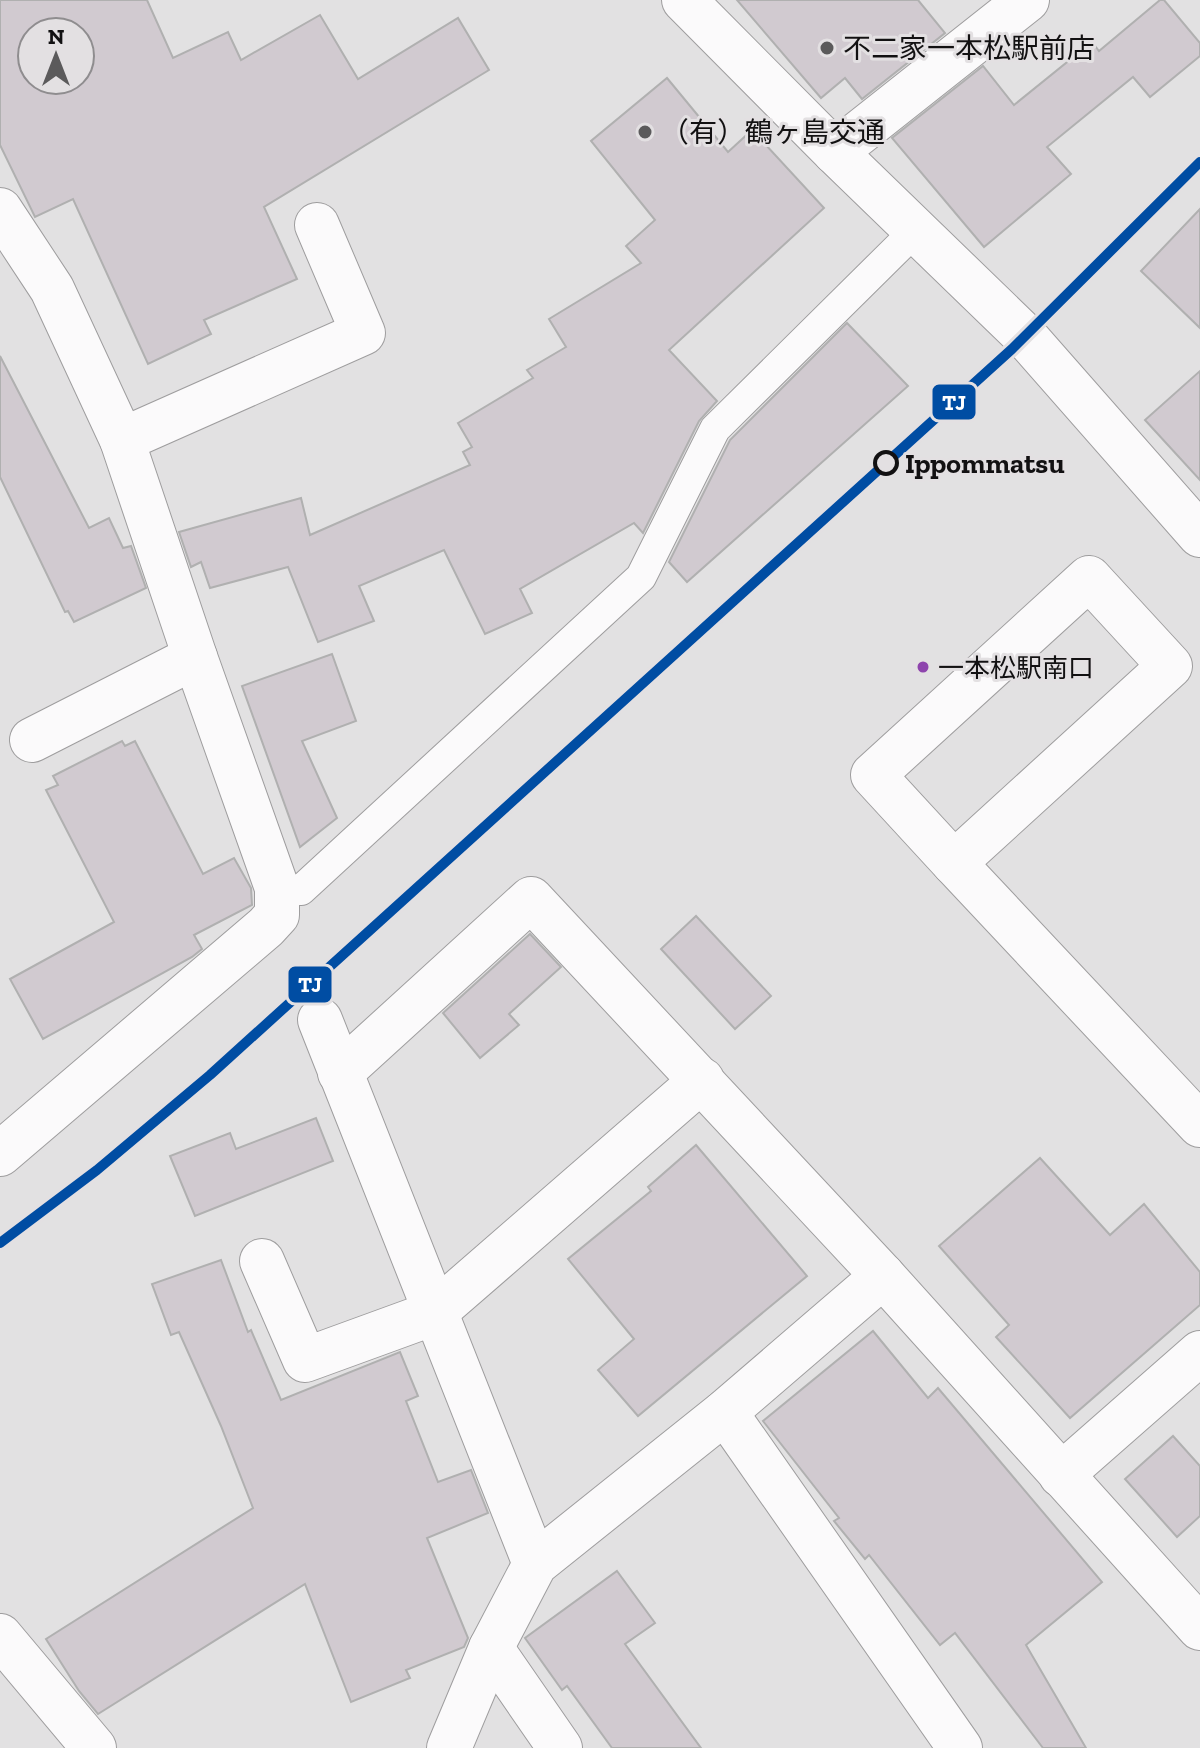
<svg xmlns="http://www.w3.org/2000/svg" width="1200" height="1748" font-family="'Zilla Slab','Noto Sans JP',serif">
  <style>
    .building { fill: #d1cad0; stroke: #b0b0b0; stroke-width: 2; fill-rule: evenodd }
    .lines { fill: none; stroke-linecap: round; stroke-linejoin: round }
    .service-casing { stroke: #9e9d9e; stroke-width: 32 }
    .minor-casing { stroke: #9e9d9e; stroke-width: 46 }
    .tertiary-casing { stroke: #9e9d9e; stroke-width: 46 }
    .service { stroke: #fbfafb; stroke-width: 30 }
    .minor { stroke: #fbfafb; stroke-width: 44 }
    .tertiary { stroke: #fbfafb; stroke-width: 44 }
    .rail-1-casing { stroke: #e3e0e2; stroke-width: 16 }
    .rail-1 { stroke: #004da3; stroke-width: 10 }
    .poi-dot { fill: #5b5a5b; stroke: #e3e0e2; stroke-width: 3 }
    .stop-dot { fill: #e3e0e2; stroke: #121112; stroke-width: 4 }
    .bus-dot { fill: #8e44ad; stroke: #e3e0e2; stroke-width: 3 }
    .labels { text-anchor: middle; stroke-width: 6; stroke-linejoin: round; paint-order: stroke }
    .bus-label { font-size: 26px; fill: #121112; stroke: #e3e0e2; text-anchor: start }
    .poi-label { font-size: 28px; fill: #121112; stroke: #e3e0e2; text-anchor: start }
    .stop-label { font-size: 28px; font-weight: bold; fill: #121112; stroke: #e3e0e2; text-anchor: start }
    .line-badge { stroke: #e3e0e2; stroke-width: 3 }
    .badge-label { font-size: 22px; text-anchor: middle; font-weight: bold; fill: #fff }
  </style>
  <rect width="100%" height="100%" fill="#e2e1e2"/>
  <!-- building -->
  <g class="building">
    <path d="M0 0H147L173 58 228 32 241 60 320 15 358 79 458 18 489 70 264 207 297 279 204 320 211 334 148 364 73 199 35 217 0 145ZM32 32H80V80H32Z"/>
    <path d="M737 0H918L945 33 862 99 845 78 821 98Z"/>
    <path d="M1160 0H1164L1200 43V56L1150 97 1133 77 1047 147 1071 174 984 247 892 138 983 66 1014 105 1092 42 1099 51Z"/>
    <path d="M667 78 728 152 752 130 824 208 669 350 717 401 699 421 643 533 634 523 520 589 532 613 485 634 444 550 359 586 374 621 318 642 288 567 210 588 201 562 191 567 179 532 301 498 310 535 470 465 463 452 472 447 458 423 533 378 527 370 566 347 549 319 641 263 626 246 655 220 591 141Z"/>
    <path d="M1200 209V328L1141 271Z"/>
    <path d="M847 323 908 386 687 582 669 562 730 440Z"/>
    <path d="M0 356 89 528 109 518 123 548 131 546 146 588 74 622 68 611 65 612 0 477Z"/>
    <path d="M1200 371V480L1145 420Z"/>
    <path d="M332 654 356 721 302 741 337 818 300 847 242 686Z"/>
    <path d="M122 741 125 746 135 741 203 874 234 858 251 888 252 905 194 935 202 949 192 957 43 1039 10 979 114 922 46 790 58 785 53 776Z"/>
    <path d="M696 916 771 996 735 1029 661 949Z"/>
    <path d="M530 934 561 967 509 1014 519 1025 480 1058 443 1013Z"/>
    <path d="M316 1118 333 1161 195 1216 170 1156 230 1133 236 1149Z"/>
    <path d="M696 1145 807 1276 638 1416 598 1370 634 1339 568 1259 651 1191 648 1187Z"/>
    <path d="M1040 1158 1110 1235 1144 1204 1200 1272V1305L1070 1418 996 1337 1009 1325 939 1246Z"/>
    <path d="M221 1260 248 1332 251 1330 281 1400 400 1352 418 1396 406 1401 438 1482 471 1470 488 1513 427 1538 468 1638 464 1647 406 1670 410 1678 351 1702 305 1584 98 1714 79 1691 46 1639 253 1508 221 1426 179 1332 171 1335 152 1284Z"/>
    <path d="M873 1331 928 1398 938 1388 1102 1582 1026 1645 1086 1748H1043L955 1633 940 1645 869 1555 865 1559 834 1521 839 1518 763 1421Z"/>
    <path d="M1173 1436 1200 1466V1516L1177 1537 1125 1479Z"/>
    <path d="M617 1571 655 1623 625 1644 701 1748H612L567 1686 562 1690 525 1638Z"/>
  </g>
  <g class="lines">
    <defs>
      <path id="service" d="M277 888 301 890 641 577 715 429 916 230"/>
      <g id="minor">
        <path d="M684 0 835 152 1025 336 1200 535"/>
        <path d="M835 152 1027 0"/>
        <path d="M0 210 52 289 122 440 195 657 277 888V915L266 927 0 1154"/>
        <path d="M122 440 363 333 317 225"/>
        <path d="M1089 578 1170 666 954 863 873 775Z"/>
        <path d="M32 740 195 657"/>
        <path d="M320 1020 535 1564"/>
        <path d="M340 1073 531 899 883 1276 1200 1628"/>
        <path d="M262 1261 305 1360 434 1313 702 1080"/>
        <path d="M725 1412 960 1748"/>
        <path d="M1061 1475 1200 1353"/>
        <path d="M0 1636 94 1748"/>
        <path d="M491 1648 560 1748"/>
        <path d="M449 1748 491 1648 535 1564 725 1412 883 1276"/>
      </g>
      <path id="tertiary" d="M954 863 1200 1125"/>
    </defs>
    <!-- service casing -->
    <use href="#service" class="service-casing"/>
    <!-- minor casing -->
    <use href="#minor" class="minor-casing"/>
    <!-- tertiary casing -->
    <use href="#tertiary" class="tertiary-casing"/>
    <!-- service -->
    <use href="#service" class="service"/>
    <!-- minor -->
    <use href="#minor" class="minor"/>
    <!-- tertiary -->
    <use href="#tertiary" class="tertiary"/>
    <defs>
      <path id="rail-1" d="M0 1243 97 1170 210 1075 1012 349 1200 162"/>
    </defs>
    <!-- rail-1 casing -->
    <use href="#rail-1" class="rail-1-casing"/>
    <!-- rail-1 -->
    <use href="#rail-1" class="rail-1"/>
  </g>
  <!-- markers -->
  <g class="poi-dot">
    <circle cx="827" cy="48" r="8"/>
    <circle cx="645" cy="132" r="8"/>
  </g>
  <circle class="stop-dot" cx="886" cy="463" r="11"/>
  <circle class="bus-dot" cx="923" cy="667" r="7"/>
  <g class="labels">
    <!-- bus labels -->
    <g class="bus-label">
      <text x="938" y="677">一本松駅南口</text>
    </g>
    <!-- poi labels -->
    <g class="poi-label">
      <text x="843" y="58">不二家一本松駅前店</text>
      <text x="661" y="142">（有）鶴ヶ島交通</text>
    </g>
    <!-- stop labels -->
    <g class="stop-label">
      <text x="905" y="473">Ippommatsu</text>
    </g>
  </g>
  <g class="line-badge">
    <rect x="931" y="383" width="46" height="38" rx="8" fill="#004da3"/>
    <rect x="287" y="965" width="46" height="39" rx="8" fill="#004da3"/>
  </g>
  <g class="badge-label">
    <text x="954" y="410">TJ</text>
    <text x="310" y="992">TJ</text>
  </g>
  <!-- north arrow -->
  <g transform="translate(56 56)"><circle r="38" fill="#e3e0e2" stroke="#8f8d8f" stroke-width="2"/>
  <path d="M0-6L14 30L0 20L-14 30Z" fill="#5b5a5b"/>
  <text y="-12" font-size="22" font-weight="bold" text-anchor="middle" fill="#121112">N</text>
  </g>
</svg>
